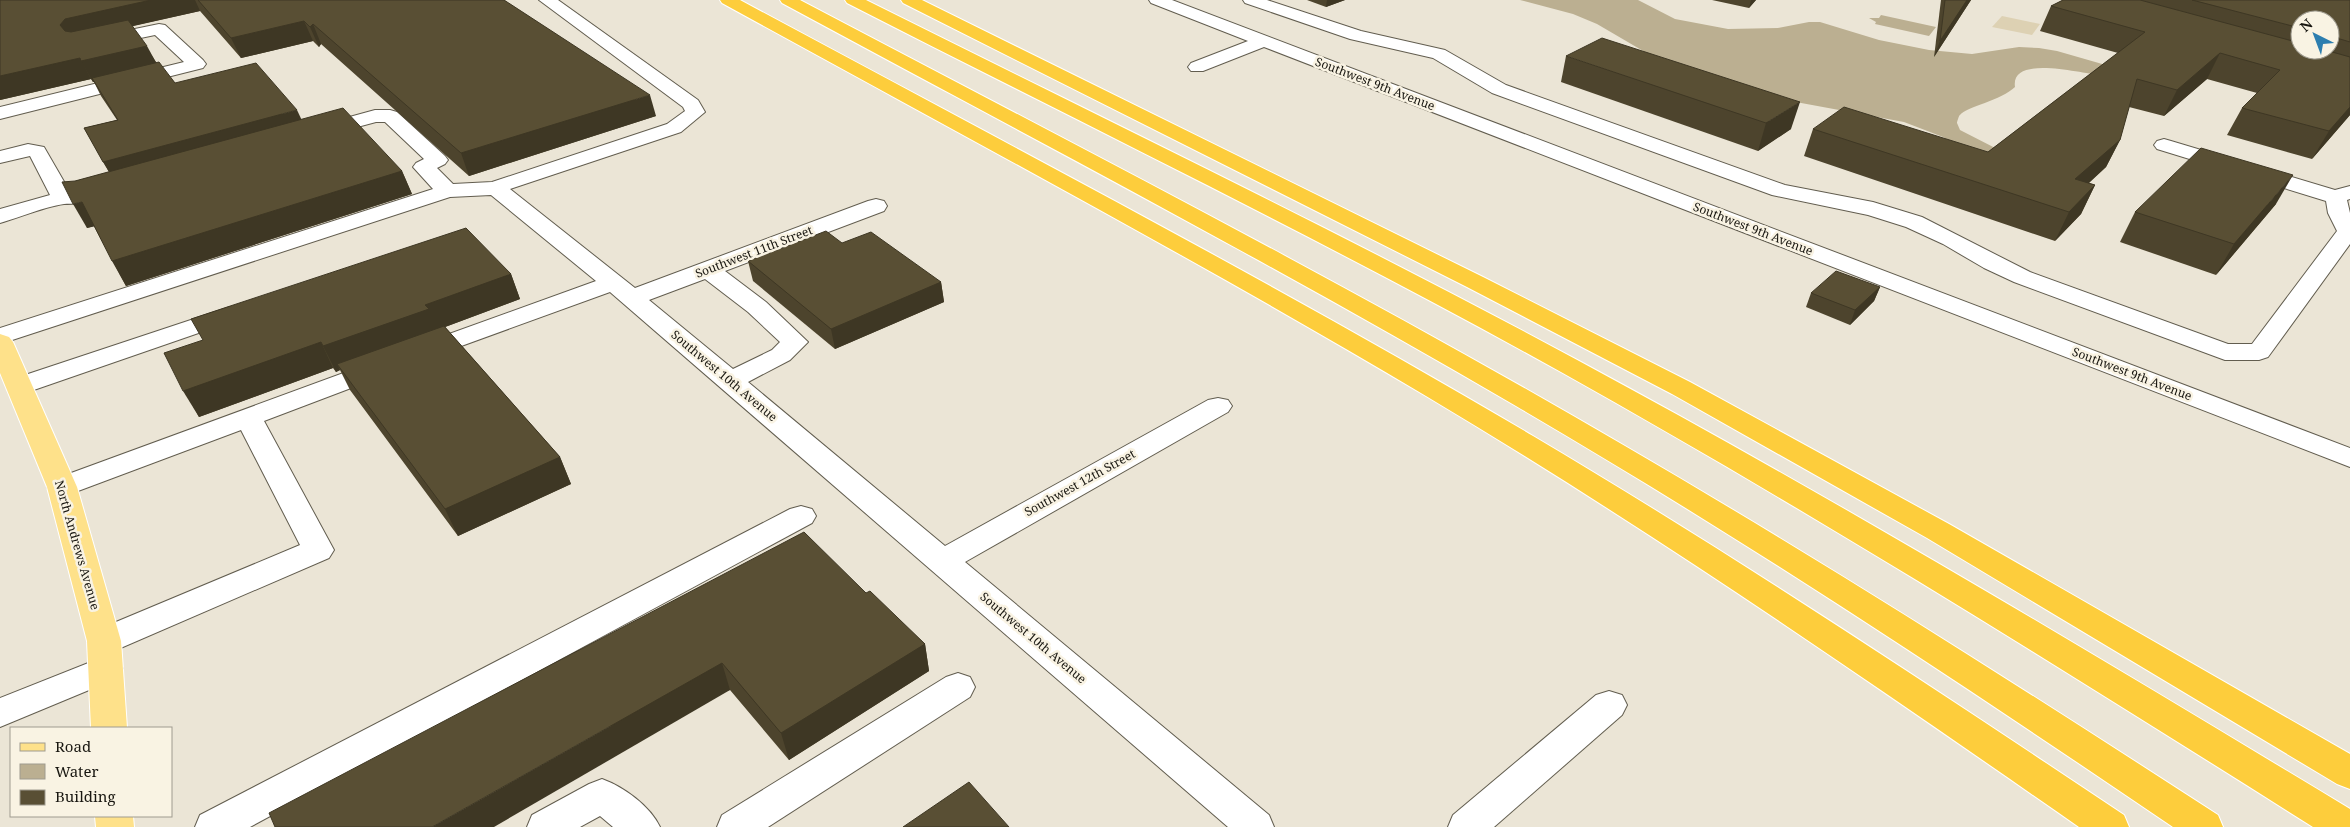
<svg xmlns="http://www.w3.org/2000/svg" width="2350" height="827" font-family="'Noto Serif',serif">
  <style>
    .green { fill: #ddd1b3 }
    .water { fill: #bbaf91 }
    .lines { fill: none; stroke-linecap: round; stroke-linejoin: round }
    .minor-casing { stroke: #625d4f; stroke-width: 2 }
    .major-casing { stroke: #fff; stroke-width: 2 }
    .highway-casing { stroke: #fff; stroke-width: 2 }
    .minor { fill: #fff; fill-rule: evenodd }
    .major { fill: #fee18a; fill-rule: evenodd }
    .highway { fill: #fdcd3c; fill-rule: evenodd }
    .wall { fill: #4d442d; fill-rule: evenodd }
    .shaded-wall { fill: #3e3724 }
    .building { fill: #594f34; stroke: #3e3724 }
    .labels { text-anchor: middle; stroke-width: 5; stroke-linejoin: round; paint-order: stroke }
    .street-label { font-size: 12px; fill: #181610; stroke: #f9f3e3 }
  </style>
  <rect width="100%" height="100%" fill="#ebe5d6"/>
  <!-- green -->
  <path class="green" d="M2002 16 2040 24 2032 35 1992 27Z"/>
  <!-- water -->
  <g class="water">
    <path d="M1520 0H1638L1675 19 1728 29 1778 28 1809 22H1820L1879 40 1929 50 1972 54 2019 47 2039 48 2057 51 2130 72C2120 73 2109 76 2099 75 2083 74 2010 54 2015 87 2002 100 1966 107 1960 115 1959 115 1957 122 1957 123L1960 130 2001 151 2008 157 1971 153 1943 137 1904 122 1785 100 1662 62 1597 24 1573 14Z"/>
    <path d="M1881 15 1936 27 1929 36 1875 24 1876 22 1869 18H1879Z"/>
  </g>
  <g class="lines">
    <defs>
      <g id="minor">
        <path d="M539 0H558L698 100 705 112 681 132 510 189 635 288 868 201 876 199 884 201 887 206 884 211 725 271 766 302 808 342 790 360 748 382 945 546 1208 400 1218 398 1228 400 1232 406 1228 412 965 562 1269 815 1274 827H1228L610 292 431 357 422 360 413 357 409 352 413 347 596 281 491 195 450 197 0 344V328L433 189 413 167 416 163 424 159 385 122H376L320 137 313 135 310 131 313 127 375 110H390L397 112 445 156 448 160 445 164 437 168 453 184 492 182 667 124 685 111 683 107ZM705 279 748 312 780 342 772 350 733 369 649 300Z"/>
        <path d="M1149 0H1172L2350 448V467L1264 47 1203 71H1191L1188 67 1191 63 1248 41 1151 3Z"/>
        <path d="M1243 0H1267L1361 31 1445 50 1506 85 1785 185 1873 202 1922 217 2030 272 2228 344H2252L2337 231 2328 213 2326 201 2157 149 2154 145 2157 141 2164 139 2171 141 2335 190 2350 186V199L2347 200 2350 213V244L2268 357 2259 360H2225L2014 282 1984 268 1943 244 1906 227 1868 215 1772 195 1492 93 1433 58 1350 39 1245 3Z"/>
        <path d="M159 24 165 25 203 60 206 64 203 68 0 119V107L184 62 155 35 102 46 96 45 93 41 96 37Z"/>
        <path d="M28 144 44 147 70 192C85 192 98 183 113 186L116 191C106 205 79 203 64 204 43 207 21 217 0 223V209L50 195 30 156 0 163V151Z"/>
        <path d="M230 307 239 309 242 314 239 319 28 392 19 394 10 392 6 386 10 380Z"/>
        <path d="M379 360 388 362 392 368 388 374 264 421 334 550 329 558 116 650 104 654 92 650 87 641 92 632 300 545 241 430 62 497 52 494 47 487 52 480Z"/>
        <path d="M801 506 812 509 816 516 812 523 250 827H195L200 815 790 509Z"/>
        <path d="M106 656 118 660 123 669 118 678 0 727V698Z"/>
        <path d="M958 673 970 677 975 687 970 697 768 827H717L722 815 946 677Z"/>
        <path d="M1609 691 1622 695 1627 705 1622 715 1494 827H1448L1453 815 1596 695Z"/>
        <path d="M602 779C624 787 650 806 660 827H613L600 816 580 827H527L532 815 589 784Z"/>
      </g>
      <g id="major">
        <path d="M0 334 9 337 13 342 77 487 121 641 127 728H91L87 641 47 487 0 373Z"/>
        <path d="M95 816H133L134 827H96Z"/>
      </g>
      <g id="highway">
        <path d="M720 0H740C1005 143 1273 282 1533 436 1734 555 1929 685 2124 815L2129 827H2079C1865 678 1651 530 1426 396 1196 259 958 133 722 3Z"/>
        <path d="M780 0H800C1077 146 1355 288 1625 446 1826 563 2022 688 2218 815L2223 827H2173C1958 681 1741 537 1516 406 1275 265 1028 136 782 3Z"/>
        <path d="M845 0H866C1104 119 1344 234 1579 361 1841 502 2095 655 2350 809V827H2313C2066 671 1817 515 1561 372 1327 242 1086 125 847 3Z"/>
        <path d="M901 0H922L1483 277 1690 382 1949 524 2350 754V789L2337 784 1927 538 1672 394 1467 287 903 3Z"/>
      </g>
    </defs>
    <!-- minor casing -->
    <use href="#minor" class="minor-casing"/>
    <!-- major casing -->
    <use href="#major" class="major-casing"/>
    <!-- highway casing -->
    <use href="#highway" class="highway-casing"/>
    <!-- minor -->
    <use href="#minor" class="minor"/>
    <!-- major -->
    <use href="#major" class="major"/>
    <!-- highway -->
    <use href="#highway" class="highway"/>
  </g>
  <!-- wall -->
  <g class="wall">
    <path d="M0 0H504L656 116 469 176 321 44 319 47 313 41 241 58 200 11 132 26 156 62 175 83 302 120 402 171 412 194 126 286 94 226 87 228 75 181 109 172 84 128 117 120 101 96 94 82H93L91 79 0 100Z"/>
    <path d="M1307 0H1345L1326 7Z"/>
    <path d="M1712 0H1756L1749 8Z"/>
    <path d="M1941 0H1971L1934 57Z"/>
    <path d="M2063 0H2350V115L2312 159 2227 135 2242 108 2257 93 2207 79 2164 116 2129 107 2120 140 2106 167 2089 183 2095 185 2081 214 2055 241 1804 156 1813 129 1988 152 2118 53 2040 31 2051 6ZM2300 20H2330V50H2300Z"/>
    <path d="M1566 56 1791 129 1758 151 1561 82Z"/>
    <path d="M2276 204 2216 275 2120 242 2135 212Z"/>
    <path d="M842 243 941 282 944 302 835 349 753 281 748 261Z"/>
    <path d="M511 274 520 299 445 327 560 457 571 484 458 536 350 390 340 370 336 372 333 368 199 417 164 353Z"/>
    <path d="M1880 287 1874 301 1850 325 1806 307 1811 293Z"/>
    <path d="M866 593 925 644 929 671 789 760 730 690 275 827Z"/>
  </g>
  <!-- shaded-wall -->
  <g class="shaded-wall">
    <path d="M151 0H195L200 11 76 39 71 45 60 25 65 19Z"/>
    <path d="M1327 0H1345L1326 7Z"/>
    <path d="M1751 0H1756L1749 8Z"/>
    <path d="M1967 0H1971L1934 57 1940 41Z"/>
    <path d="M304 21 313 41 241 58 231 38Z"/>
    <path d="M313 24 321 44 319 47 310 27Z"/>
    <path d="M147 46 158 66 93 82 81 61Z"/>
    <path d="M2220 53 2207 79 2164 116 2177 90Z"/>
    <path d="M80 58 91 79 0 100V76Z"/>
    <path d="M650 95 656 116 469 176 461 153Z"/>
    <path d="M1800 102 1791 129 1758 151 1766 123Z"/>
    <path d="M2350 107V115L2312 159 2329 131Z"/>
    <path d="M297 110 305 127 114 180 103 162Z"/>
    <path d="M2120 140 2106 167 2061 208 2075 179Z"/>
    <path d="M402 171 412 194 126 286 112 261Z"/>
    <path d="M2293 175 2276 204 2216 275 2234 244Z"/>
    <path d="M2095 185 2081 214 2055 241 2069 212Z"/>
    <path d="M82 202 96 226 87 228 73 204Z"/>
    <path d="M511 274 520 299 437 330 337 364 340 370 336 372 323 346 425 305Z"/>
    <path d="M941 282 944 302 835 349 831 329Z"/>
    <path d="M1880 287 1874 301 1850 325 1855 310Z"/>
    <path d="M321 342 333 368 199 417 183 391Z"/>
    <path d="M560 457 571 484 458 536 445 509Z"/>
    <path d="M925 644 929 671 789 760 781 733Z"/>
    <path d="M722 663 730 690 494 827H432Z"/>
  </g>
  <!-- building -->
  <g class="building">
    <path d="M0 0H151L65 19 60 25 65 31 71 32 128 20 147 46 81 61 80 58 0 76Z"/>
    <path d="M198 0H504L650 95 461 153 313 24 310 27 304 21 231 38Z"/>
    <path d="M1945 0H1967L1940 41Z"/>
    <path d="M2063 0H2140L2300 43V50H2325L2350 57V107L2329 131 2242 108 2280 70 2220 53 2177 90 2137 79 2120 140 2075 179 2095 185 2069 212 1813 129 1844 107 1988 152 2145 32 2051 6Z"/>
    <path d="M2192 0H2350V42L2330 36V20H2300V28Z"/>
    <path d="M1602 38 1800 102 1766 123 1566 56Z"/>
    <path d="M159 62 175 83 256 63 297 110 103 162 84 128 118 120 92 78Z"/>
    <path d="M343 108 402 171 112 261 82 202 73 204 62 182 75 181Z"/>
    <path d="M2201 148 2293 175 2234 244 2135 212Z"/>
    <path d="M466 228 511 274 425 305 429 309 323 346 321 342 183 391 164 353 203 340 191 319Z"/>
    <path d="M826 231 842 243 871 232 941 282 831 329 748 261Z"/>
    <path d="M1836 271 1880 287 1855 310 1811 293Z"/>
    <path d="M444 326 560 457 445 509 337 364Z"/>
    <path d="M804 532 866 593 870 591 925 644 781 733 722 663 432 827H275L269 813Z"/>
    <path d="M969 782 1009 827H903Z"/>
  </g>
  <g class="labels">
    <!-- street labels -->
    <g class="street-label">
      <text transform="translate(1375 84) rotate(21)" y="4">Southwest 9th Avenue</text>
      <text transform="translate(1753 229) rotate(21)" y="4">Southwest 9th Avenue</text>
      <text transform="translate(754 252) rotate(-21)" y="4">Southwest 11th Street</text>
      <text transform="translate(2132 374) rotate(21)" y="4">Southwest 9th Avenue</text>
      <text transform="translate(724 376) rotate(40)" y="4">Southwest 10th Avenue</text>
      <text transform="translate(1080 483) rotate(-29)" y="4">Southwest 12th Street</text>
      <text transform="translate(77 545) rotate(74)" y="4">North Andrews Avenue</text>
      <text transform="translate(1033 638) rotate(40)" y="4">Southwest 10th Avenue</text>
    </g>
  </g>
  <!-- legend -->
  <rect x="10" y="727" width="162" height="90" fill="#f9f3e3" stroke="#9f9b8f"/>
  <rect x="20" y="743" width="25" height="8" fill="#fee18a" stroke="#9f9b8f"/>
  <text x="55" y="752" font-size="15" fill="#181610">Road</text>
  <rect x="20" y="764" width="25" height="15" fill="#bbaf91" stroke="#9f9b8f"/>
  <text x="55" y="777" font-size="15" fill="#181610">Water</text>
  <rect x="20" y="790" width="25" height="15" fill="#594f34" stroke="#9f9b8f"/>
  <text x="55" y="802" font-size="15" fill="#181610">Building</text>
  <!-- north arrow -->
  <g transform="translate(2315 35) rotate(318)"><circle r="24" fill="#f9f3e3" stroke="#9f9b8f"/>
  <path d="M0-4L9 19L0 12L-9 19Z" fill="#2d7eaf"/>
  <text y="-8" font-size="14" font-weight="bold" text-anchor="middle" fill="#181610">N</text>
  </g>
</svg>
